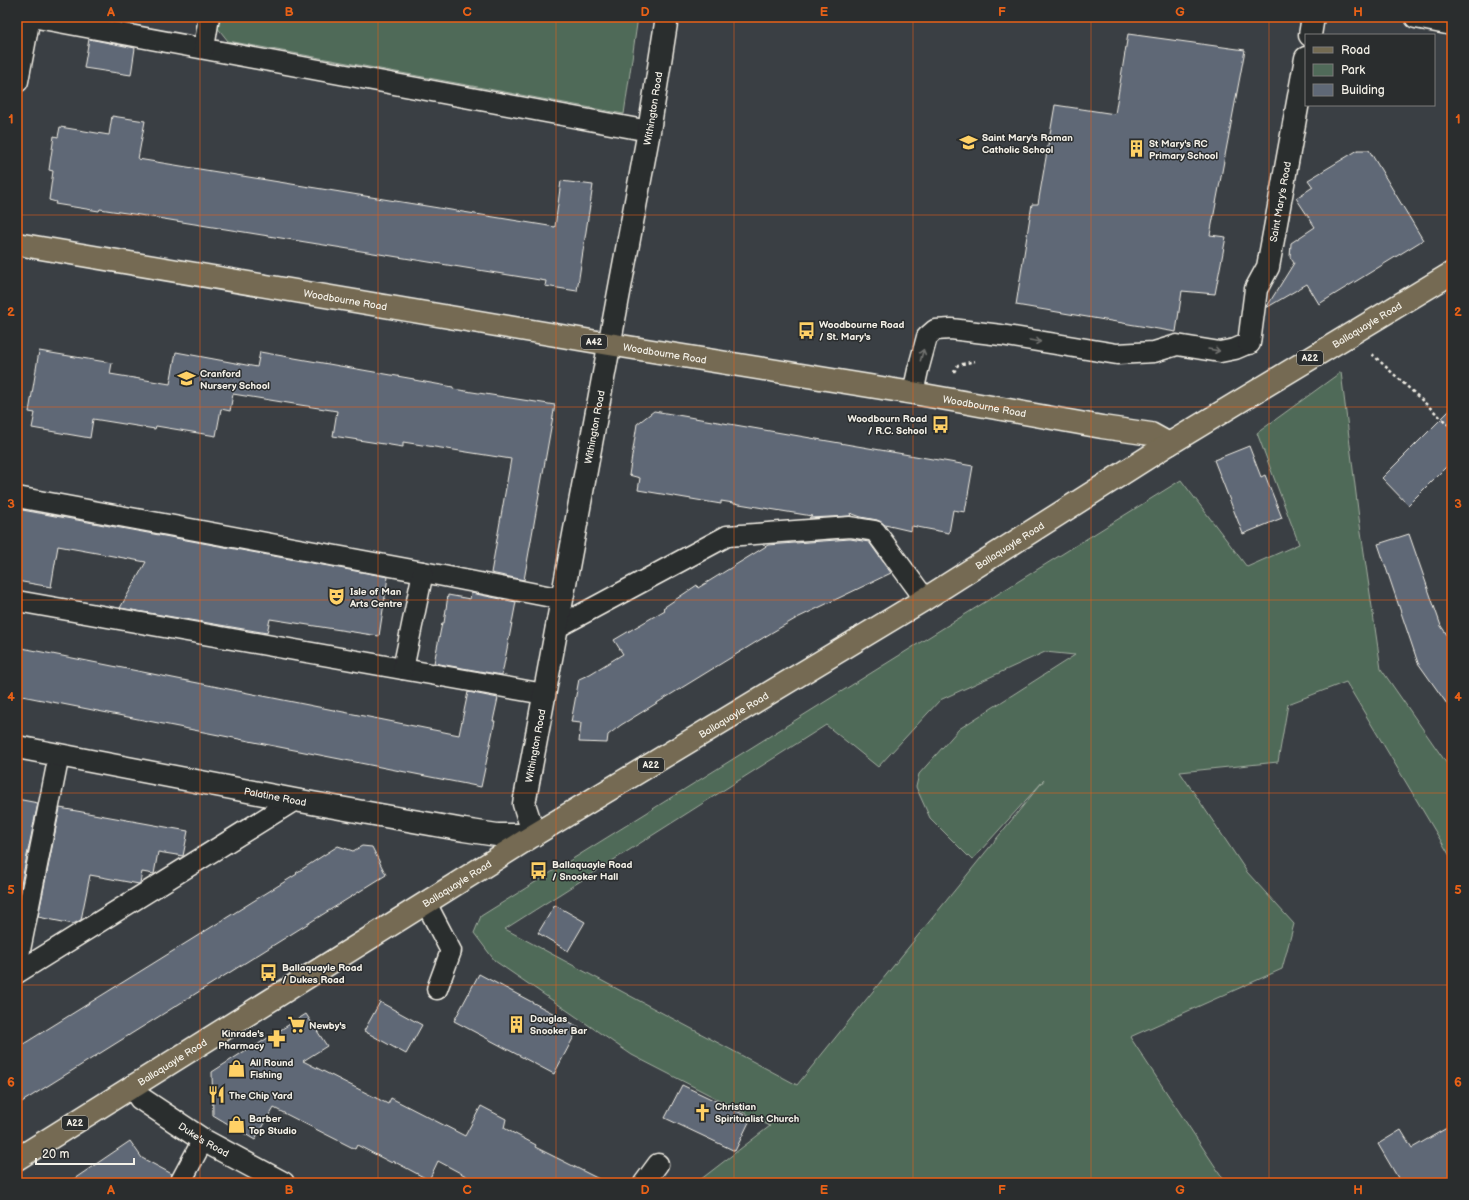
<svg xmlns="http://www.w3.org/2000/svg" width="1469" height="1200" font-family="'Balsamiq Sans',sans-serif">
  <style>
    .green { fill: #506a59; stroke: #a2aea0; fill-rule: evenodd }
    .building { fill: #5f6876; stroke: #f4f1e8 }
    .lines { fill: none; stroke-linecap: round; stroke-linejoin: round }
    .service-casing { stroke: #f4f1e8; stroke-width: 23 }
    .minor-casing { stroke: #f4f1e8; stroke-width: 25 }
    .secondary-casing { stroke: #f4f1e8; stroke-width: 25 }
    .primary-casing { stroke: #f4f1e8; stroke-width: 25 }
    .path { stroke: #f4f1e8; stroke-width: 2.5; stroke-dasharray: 3 3; stroke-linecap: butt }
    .service { stroke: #2a2d2e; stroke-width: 20 }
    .minor { stroke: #2a2d2e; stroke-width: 22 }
    .secondary { stroke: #2a2d2e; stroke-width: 22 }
    .primary { stroke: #746b52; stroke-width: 22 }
    .oneway { stroke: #71726f }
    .grid { fill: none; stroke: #e96117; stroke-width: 1; stroke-opacity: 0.55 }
    .labels { text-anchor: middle; stroke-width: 3; stroke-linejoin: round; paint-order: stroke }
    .shield { fill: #2a2d2e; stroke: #b7b6b0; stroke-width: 1 }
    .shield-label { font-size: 9px; font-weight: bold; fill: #f4f1e8 }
    .street-label { font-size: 10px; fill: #f4f1e8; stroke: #2a2d2e }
    .poi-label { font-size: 10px; font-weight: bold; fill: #f4f1e8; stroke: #2a2d2e; text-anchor: start }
    .neatline { fill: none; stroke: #e96117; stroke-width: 1.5 }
    .grid-label { font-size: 13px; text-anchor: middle; font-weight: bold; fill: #e96117 }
  </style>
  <rect width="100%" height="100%" fill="#3a3f44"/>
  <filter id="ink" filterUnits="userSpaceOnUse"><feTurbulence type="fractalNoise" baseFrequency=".025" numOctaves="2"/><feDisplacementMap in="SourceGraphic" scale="8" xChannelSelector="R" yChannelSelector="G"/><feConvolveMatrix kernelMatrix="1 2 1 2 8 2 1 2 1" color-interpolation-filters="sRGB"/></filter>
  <g filter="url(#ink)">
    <!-- green -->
    <g class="green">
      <path d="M218 17H638L624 114 228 41 217 27Z"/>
      <path d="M1341 372 1359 518 1381 669 1452 771V855L1450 856 1346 682 1288 704 1278 762 1180 772 1247 872 1294 924 1282 969 1130 1037 1226 1183H696L770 1126 632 1055 495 961 474 933 481 916 1181 480 1247 567 1299 544 1257 433ZM1045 652 1075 655 959 729 919 774 916 787 930 818 972 860 1044 780 797 1085 505 929 826 725 878 767 940 700Z"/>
    </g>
    <!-- building -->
    <g class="building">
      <path d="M1128 34 1245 50 1210 235 1226 237 1215 294 1182 291 1176 332 1016 305 1032 204H1038L1055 105 1115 114Z"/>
      <path d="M89 39 135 48 131 75 84 68Z"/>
      <path d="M112 116 145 121 138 159 555 227 561 181 593 185 577 291 545 286 546 281 139 215 100 209 99 211 55 204 56 202 49 200 53 171 49 170 54 136 58 137 60 127 109 135Z"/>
      <path d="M1358 150H1369L1423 240 1319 304 1307 284 1266 308 1294 263 1290 257 1291 243 1315 227 1296 198 1313 187 1308 180Z"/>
      <path d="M39 351 112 363 110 374 170 384 176 352 257 367 260 352 414 379V380L453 387V389L555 405 524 580 491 573 511 459 403 442V447L333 436 337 411 233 394 230 411 221 409 216 436 156 426 155 429 93 419 90 438 32 428 35 413 29 412Z"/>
      <path d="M1452 408V461L1408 505 1382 478Z"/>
      <path d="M654 411 973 466 965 512 953 510 949 533 912 526 911 531 885 525 877 520 861 517 850 513 851 516 809 518 812 516 721 501V504L638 490 640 478 629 475 637 424Z"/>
      <path d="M1249 446 1261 477 1265 475 1282 518 1243 534 1214 460Z"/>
      <path d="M17 509 388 577 379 636 270 619 267 633 120 608 146 562 58 546 51 587 17 581Z"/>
      <path d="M1409 534 1441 626 1452 642V711L1418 663 1378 544Z"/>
      <path d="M850 539 869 542 891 573 795 619 771 633 621 725 608 735 607 743 579 742 581 723 571 722 579 679 590 674 623 654 614 640 665 610 663 608 697 585 698 588 768 545Z"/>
      <path d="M471 593 516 602 502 675 434 663 442 623H444L448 595 470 599Z"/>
      <path d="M17 647 459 735 468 692 498 698 493 721H495L481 787 17 695Z"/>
      <path d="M17 799 38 803 20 889H17Z"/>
      <path d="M60 808 188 831 183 856 158 852 154 874 142 872 140 883 139 884 90 875 81 920 73 924 38 917Z"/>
      <path d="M338 846 353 851 362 846 372 847 386 875 17 1105V1048L297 874 296 873Z"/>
      <path d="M555 905 585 922 568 951 538 933Z"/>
      <path d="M479 974 579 1027 554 1074 454 1021Z"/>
      <path d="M380 1002 422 1025 406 1054 364 1031Z"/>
      <path d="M306 1014 327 1046 303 1061 388 1104 391 1098 465 1136 481 1106 506 1119 504 1128 536 1145 535 1147 607 1183H479L438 1161 429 1180 393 1161 392 1163 357 1145 355 1149 274 1108 255 1140 213 1115 212 1072 254 1045 255 1046Z"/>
      <path d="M682 1085 751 1118 735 1151 665 1118Z"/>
      <path d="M1452 1125V1183H1401L1378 1144 1401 1130 1412 1148Z"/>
      <path d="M130 1141 142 1158 172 1174 169 1183H68Z"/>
    </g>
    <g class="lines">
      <defs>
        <g id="service">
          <path d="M32 17 649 131"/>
          <path d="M204 48 209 17"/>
          <path d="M913 393 918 370 927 337 935 330 951 329 1001 335 1117 354 1154 352 1177 345 1220 352 1235 349 1249 343"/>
          <path d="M17 497 423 572 562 599"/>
          <path d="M17 601 544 694"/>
          <path d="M556 628 727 536 850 527 875 531 925 599"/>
          <path d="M403 669 423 572"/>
          <path d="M426 903 451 951 437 989"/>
          <path d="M17 965 59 755"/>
          <path d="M17 973 295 800"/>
          <path d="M180 1183 203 1140"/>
          <path d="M644 1183 658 1164"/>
        </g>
        <g id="minor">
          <path d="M1310 35 1313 17"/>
          <path id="s1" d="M1249 343 1256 289 1268 267 1306 58"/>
          <path id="s2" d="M17 747 295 800 464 830 497 835H534L524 804 649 131 667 17"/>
          <path id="s3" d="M133 1086 140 1098 203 1140 283 1183"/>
        </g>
        <g id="secondary">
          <path d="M1416 17 1452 24"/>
          <path d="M17 81 29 17"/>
        </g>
        <g id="primary">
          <path id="s4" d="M17 244 609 344 913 393 1102 427 1151 434 1169 444"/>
          <path id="s5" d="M17 1159 534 835 925 599 1169 444 1452 273"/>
        </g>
      </defs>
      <!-- service casing -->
      <use href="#service" class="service-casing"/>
      <!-- minor casing -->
      <use href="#minor" class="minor-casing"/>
      <!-- secondary casing -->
      <use href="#secondary" class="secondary-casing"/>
      <!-- primary casing -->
      <use href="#primary" class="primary-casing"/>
      <!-- path -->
      <g class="path">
        <path d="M1372 354 1452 428"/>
        <path d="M954 372 958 365 975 361"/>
      </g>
      <!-- service -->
      <use href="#service" class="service"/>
      <!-- minor -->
      <use href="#minor" class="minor"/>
      <!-- secondary -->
      <use href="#secondary" class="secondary"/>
      <!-- primary -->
      <use href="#primary" class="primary"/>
    </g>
    <!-- one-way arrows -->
    <defs><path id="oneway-shaft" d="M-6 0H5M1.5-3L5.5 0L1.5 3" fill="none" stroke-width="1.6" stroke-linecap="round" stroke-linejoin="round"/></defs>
    <g class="oneway">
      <use href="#oneway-shaft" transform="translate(1035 341) rotate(9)"/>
      <use href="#oneway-shaft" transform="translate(1214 350) rotate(10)"/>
      <use href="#oneway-shaft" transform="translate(922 355) rotate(-74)"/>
    </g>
  </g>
  <!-- grid -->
  <path class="grid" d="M200 17V1183M378 17V1183M556 17V1183M734 17V1183M913 17V1183M1091 17V1183M1269 17V1183M17 215H1452M17 407H1452M17 600H1452M17 793H1452M17 985H1452"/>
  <!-- icons -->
  <defs>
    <symbol id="school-bare" viewBox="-9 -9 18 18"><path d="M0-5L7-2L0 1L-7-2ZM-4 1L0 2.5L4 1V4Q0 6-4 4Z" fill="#ffd166" stroke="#2a2d2e" stroke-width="2.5" paint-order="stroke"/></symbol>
    <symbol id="building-bare" viewBox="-9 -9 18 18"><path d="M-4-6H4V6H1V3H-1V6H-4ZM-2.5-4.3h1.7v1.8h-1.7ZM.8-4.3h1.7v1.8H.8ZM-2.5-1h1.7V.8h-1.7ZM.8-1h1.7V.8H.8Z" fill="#ffd166" stroke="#2a2d2e" stroke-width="2.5" paint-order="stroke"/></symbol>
    <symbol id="bus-bare" viewBox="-9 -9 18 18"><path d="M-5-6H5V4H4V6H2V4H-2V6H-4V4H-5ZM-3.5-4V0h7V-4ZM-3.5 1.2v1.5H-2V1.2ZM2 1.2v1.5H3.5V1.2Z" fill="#ffd166" stroke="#2a2d2e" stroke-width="2.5" paint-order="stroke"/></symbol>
    <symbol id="theatre-bare" viewBox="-9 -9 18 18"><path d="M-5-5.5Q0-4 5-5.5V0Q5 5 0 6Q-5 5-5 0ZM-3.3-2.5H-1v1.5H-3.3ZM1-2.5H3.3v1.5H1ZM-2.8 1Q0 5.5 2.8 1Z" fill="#ffd166" stroke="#2a2d2e" stroke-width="2.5" paint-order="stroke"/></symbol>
    <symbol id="supermarket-bare" viewBox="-9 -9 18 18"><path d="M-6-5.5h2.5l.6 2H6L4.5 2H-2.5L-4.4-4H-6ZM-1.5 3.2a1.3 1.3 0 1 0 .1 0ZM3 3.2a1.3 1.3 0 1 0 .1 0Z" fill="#ffd166" stroke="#2a2d2e" stroke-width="2.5" paint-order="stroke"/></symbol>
    <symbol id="pharmacy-bare" viewBox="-9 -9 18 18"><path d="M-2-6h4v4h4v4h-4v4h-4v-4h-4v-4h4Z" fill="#ffd166" stroke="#2a2d2e" stroke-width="2.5" paint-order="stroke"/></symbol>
    <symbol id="shop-bare" viewBox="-9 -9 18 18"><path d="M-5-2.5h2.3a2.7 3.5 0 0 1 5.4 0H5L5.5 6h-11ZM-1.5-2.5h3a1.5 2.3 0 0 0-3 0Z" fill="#ffd166" stroke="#2a2d2e" stroke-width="2.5" paint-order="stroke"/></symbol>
    <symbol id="restaurant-bare" viewBox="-9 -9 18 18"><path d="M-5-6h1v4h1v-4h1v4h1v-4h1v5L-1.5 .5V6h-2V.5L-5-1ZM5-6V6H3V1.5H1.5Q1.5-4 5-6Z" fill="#ffd166" stroke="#2a2d2e" stroke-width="2.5" paint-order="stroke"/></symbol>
    <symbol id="church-bare" viewBox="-9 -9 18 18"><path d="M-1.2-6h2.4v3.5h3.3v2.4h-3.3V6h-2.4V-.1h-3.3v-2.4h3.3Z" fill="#ffd166" stroke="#2a2d2e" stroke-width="2.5" paint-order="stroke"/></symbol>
  </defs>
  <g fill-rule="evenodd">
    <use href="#school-bare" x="956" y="130" width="25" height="25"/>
    <use href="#building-bare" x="1124" y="136" width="25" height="25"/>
    <use href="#bus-bare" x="794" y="318" width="25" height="25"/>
    <use href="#school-bare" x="174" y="366" width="25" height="25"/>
    <use href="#bus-bare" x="928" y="412" width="25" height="25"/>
    <use href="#theatre-bare" x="324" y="584" width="25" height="25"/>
    <use href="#bus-bare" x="526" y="858" width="25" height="25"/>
    <use href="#bus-bare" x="256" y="960" width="25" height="25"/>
    <use href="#building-bare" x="504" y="1012" width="25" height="25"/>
    <use href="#supermarket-bare" x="284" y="1012" width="25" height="25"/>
    <use href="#pharmacy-bare" x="264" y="1026" width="25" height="25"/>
    <use href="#shop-bare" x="224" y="1056" width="25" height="25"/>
    <use href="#restaurant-bare" x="204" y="1082" width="25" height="25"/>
    <use href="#church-bare" x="690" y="1100" width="25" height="25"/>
    <use href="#shop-bare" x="224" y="1112" width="25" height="25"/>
  </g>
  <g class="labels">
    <!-- shield labels -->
    <g class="shield">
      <rect x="581" y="335" width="26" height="14" rx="3"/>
      <rect x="1297" y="351" width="26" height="14" rx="3"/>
      <rect x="638" y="758" width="26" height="14" rx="3"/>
      <rect x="62" y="1116" width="26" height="14" rx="3"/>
    </g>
    <g class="shield-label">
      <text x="594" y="345">A42</text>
      <text x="1310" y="361">A22</text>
      <text x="651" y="768">A22</text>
      <text x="75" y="1126">A22</text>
    </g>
    <!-- street labels -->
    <g class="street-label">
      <text dy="4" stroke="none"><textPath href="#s2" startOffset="1265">Withington Road</textPath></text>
      <text dy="4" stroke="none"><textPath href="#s1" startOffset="146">Saint Mary's Road</textPath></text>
      <text dy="4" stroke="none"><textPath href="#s4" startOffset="333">Woodbourne Road</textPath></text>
      <text dy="4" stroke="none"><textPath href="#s5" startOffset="1587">Ballaquayle Road</textPath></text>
      <text dy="4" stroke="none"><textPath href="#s4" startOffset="657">Woodbourne Road</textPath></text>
      <text dy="4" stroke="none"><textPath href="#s4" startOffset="981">Woodbourne Road</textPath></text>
      <text dy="4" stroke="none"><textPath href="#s2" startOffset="941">Withington Road</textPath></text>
      <text dy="4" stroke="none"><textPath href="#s5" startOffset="1167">Ballaquayle Road</textPath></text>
      <text dy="4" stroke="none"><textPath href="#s5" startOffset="843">Ballaquayle Road</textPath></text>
      <text dy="4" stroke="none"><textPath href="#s2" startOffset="617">Withington Road</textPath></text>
      <text dy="4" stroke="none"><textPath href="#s2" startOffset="263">Palatine Road</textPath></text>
      <text dy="4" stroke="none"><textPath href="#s5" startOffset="519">Ballaquayle Road</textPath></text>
      <text dy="4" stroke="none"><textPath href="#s5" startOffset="183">Ballaquayle Road</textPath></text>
      <text dy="4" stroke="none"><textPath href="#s3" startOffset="90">Duke's Road</textPath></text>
    </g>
    <!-- poi labels -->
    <g class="poi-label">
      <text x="982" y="141">Saint Mary's Roman<tspan x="982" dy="12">Catholic School</tspan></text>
      <text x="1149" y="147">St Mary's RC<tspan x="1149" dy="12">Primary School</tspan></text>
      <text x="819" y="328">Woodbourne Road<tspan x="819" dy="12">/ St. Mary's</tspan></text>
      <text x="200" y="377">Cranford<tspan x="200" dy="12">Nursery School</tspan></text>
      <text x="927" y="422" text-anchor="end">Woodbourn Road<tspan x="927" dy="12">/ R.C. School</tspan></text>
      <text x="350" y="595">Isle of Man<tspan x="350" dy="12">Arts Centre</tspan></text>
      <text x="552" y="868">Ballaquayle Road<tspan x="552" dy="12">/ Snooker Hall</tspan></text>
      <text x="282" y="971">Ballaquayle Road<tspan x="282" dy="12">/ Dukes Road</tspan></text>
      <text x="530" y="1022">Douglas<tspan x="530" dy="12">Snooker Bar</tspan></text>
      <text x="309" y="1029">Newby's</text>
      <text x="264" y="1037" text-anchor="end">Kinrade's<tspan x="264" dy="12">Pharmacy</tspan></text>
      <text x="250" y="1066">All Round<tspan x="250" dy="12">Fishing</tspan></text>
      <text x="229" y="1099">The Chip Yard</text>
      <text x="715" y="1110">Christian<tspan x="715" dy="12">Spiritualist Church</tspan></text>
      <text x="249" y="1122">Barber<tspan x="249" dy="12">Top Studio</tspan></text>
    </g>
  </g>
  <!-- margin -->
  <rect width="1469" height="1200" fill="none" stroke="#2a2d2e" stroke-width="44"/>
  <!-- legend -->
  <rect x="1305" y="34" width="130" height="72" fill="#2a2d2e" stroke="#7b7b78"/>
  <rect x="1313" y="47" width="20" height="6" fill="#746b52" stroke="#7b7b78"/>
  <text x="1341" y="54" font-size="12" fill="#f4f1e8">Road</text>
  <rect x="1313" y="64" width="20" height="12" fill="#506a59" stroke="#7b7b78"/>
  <text x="1341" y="74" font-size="12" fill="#f4f1e8">Park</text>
  <rect x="1313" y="84" width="20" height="12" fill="#5f6876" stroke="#7b7b78"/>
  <text x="1341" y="94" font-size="12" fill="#f4f1e8">Building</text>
  <!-- scale -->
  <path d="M36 1158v6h98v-6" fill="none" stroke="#f4f1e8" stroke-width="2"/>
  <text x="42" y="1158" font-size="12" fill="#f4f1e8" stroke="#2a2d2e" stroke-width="3" paint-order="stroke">20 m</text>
  <rect x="22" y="22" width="1425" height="1156" class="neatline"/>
  <g class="grid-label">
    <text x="111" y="16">A</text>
    <text x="289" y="16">B</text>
    <text x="467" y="16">C</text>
    <text x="645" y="16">D</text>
    <text x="824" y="16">E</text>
    <text x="1002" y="16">F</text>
    <text x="1180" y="16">G</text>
    <text x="1358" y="16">H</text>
    <text x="11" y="123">1</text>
    <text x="1458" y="123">1</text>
    <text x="11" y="316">2</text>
    <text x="1458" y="316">2</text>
    <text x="11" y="508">3</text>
    <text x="1458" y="508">3</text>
    <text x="11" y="701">4</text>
    <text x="1458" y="701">4</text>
    <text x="11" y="894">5</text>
    <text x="1458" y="894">5</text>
    <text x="11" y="1086">6</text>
    <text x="1458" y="1086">6</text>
    <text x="111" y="1194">A</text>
    <text x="289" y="1194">B</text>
    <text x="467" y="1194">C</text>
    <text x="645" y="1194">D</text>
    <text x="824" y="1194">E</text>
    <text x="1002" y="1194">F</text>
    <text x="1180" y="1194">G</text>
    <text x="1358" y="1194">H</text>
  </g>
</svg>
